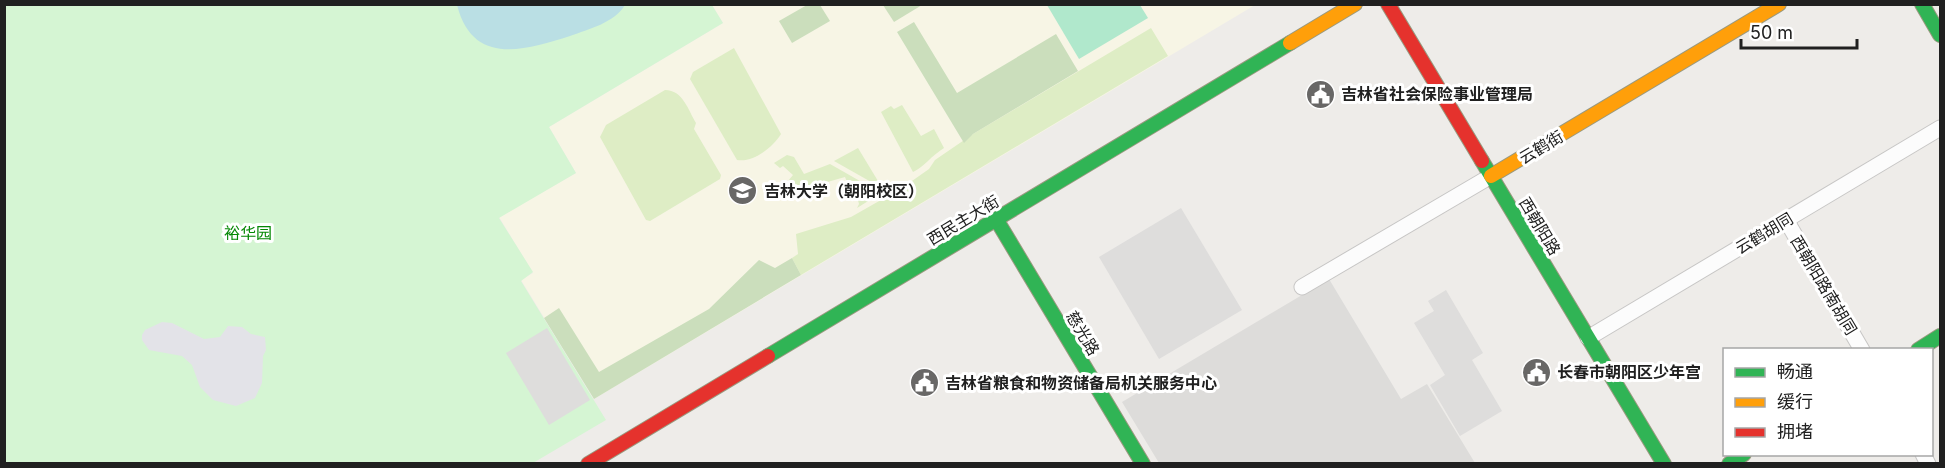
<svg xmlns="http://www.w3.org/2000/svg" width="1945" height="468" font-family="Inter,'Noto Sans SC',sans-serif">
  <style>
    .residential { fill: #dddcda }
    .education { fill: #f7f5e5 }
    .grass { fill: #deedc5 }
    .forest { fill: #cbdebc }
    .park { fill: #d5f5d3 }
    .pitch { fill: #b0e8cc }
    .parking { fill: #dedddc }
    .plaza { fill: #e3e3e8 }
    .water { fill: #badfe4 }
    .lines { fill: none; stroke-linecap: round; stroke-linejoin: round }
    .street-casing { stroke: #c7c6c5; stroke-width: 17 }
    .fast-casing { stroke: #99997f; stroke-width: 16 }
    .slow-casing { stroke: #99997f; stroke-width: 16 }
    .jam-casing { stroke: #99997f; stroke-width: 16 }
    .street { stroke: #fcfcfc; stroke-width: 15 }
    .fast { stroke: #30b455; stroke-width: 14 }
    .slow { stroke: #ff9f0a; stroke-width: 14 }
    .jam { stroke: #e5322d; stroke-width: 14 }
    .labels { text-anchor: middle; stroke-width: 6; stroke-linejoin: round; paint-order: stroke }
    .poi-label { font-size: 16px; font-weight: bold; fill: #202020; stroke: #fff; text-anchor: start }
    .street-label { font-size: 16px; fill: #202020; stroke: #fff }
    .park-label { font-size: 16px; fill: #048804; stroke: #fff }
  </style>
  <rect width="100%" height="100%" fill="#eeece9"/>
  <!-- residential -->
  <path class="residential" d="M1329 279 1401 399 1427 384 1475 463H1159L1122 402Z"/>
  <!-- education -->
  <path class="education" d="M712 5H1255L594 399 521 280 533 273 499 217 576 173 549 127 723 23Z"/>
  <!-- grass -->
  <g class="grass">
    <path d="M1151 28 1168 56 801 275 792 258 798 254 796 234 851 217 902 188 929 169 935 160 973 134Z"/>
    <path d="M734 48 781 134C773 147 753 163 737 160L690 79 693 72Z"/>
    <path d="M665 90C683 90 688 110 696 123L694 129 721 175 720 179 650 221 646 220 600 137 606 125Z"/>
    <path d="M902 105 921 136 934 129 944 148C932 155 923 168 913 172L881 112 891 106 894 109Z"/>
    <path d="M858 148 881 186 880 187 834 161Z"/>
    <path d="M787 155 794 157 804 174 830 164 881 193 857 208 859 204 853 181 847 182 845 177 782 195 779 192 793 175 783 166 780 168 774 163Z"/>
  </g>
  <!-- forest -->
  <g class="forest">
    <path d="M820 5 830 21 792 43 779 21 807 5Z"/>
    <path d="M883 5H922L894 22Z"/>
    <path d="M914 22 957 93 1056 34 1078 71 973 134 964 143 897 32Z"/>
    <path d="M792 258 801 275 594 399 544 318 559 308 599 372 709 309 759 260 775 268Z"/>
  </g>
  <!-- park -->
  <path class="park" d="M4 5H712L723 23 549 127 576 173 499 218 533 272 521 281 606 420 533 463H5Z"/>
  <!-- pitch -->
  <path class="pitch" d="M1047 5H1140L1148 18 1079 59Z"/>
  <!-- parking -->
  <g class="parking">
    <path d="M1181 208 1242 310 1159 359 1099 257Z"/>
    <path d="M1446 290 1483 353 1472 360 1502 411 1460 436 1430 385 1445 375 1414 323 1434 311 1428 301Z"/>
    <path d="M547 328 590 400 549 425 506 353Z"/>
  </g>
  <!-- plaza -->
  <path class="plaza" d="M162 322 172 323 204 339 220 337 228 326 242 327 251 334 265 337 266 350 263 356 262 383 255 398 236 406 213 400 200 387 192 365 182 356 149 350 142 340V335L145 330Z"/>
  <!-- water -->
  <path class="water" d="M457 5V4L625 5C614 23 589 29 570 36 525 50 473 67 457 5Z"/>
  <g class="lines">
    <defs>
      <g id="street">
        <path d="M1786 220 1862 350"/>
        <path d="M1302 287 1491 176"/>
        <path d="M1588 338 1940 128"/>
        <path d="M1923 454 1928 464"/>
      </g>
      <g id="fast">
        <path d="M1922 4 1940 35"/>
        <path d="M1482 161 1664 464"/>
        <path d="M996 219 1143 464"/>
        <path d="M1918 350 1940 336"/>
        <path d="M768 356 1290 43"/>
        <path d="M1729 464 1744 454"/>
      </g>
      <g id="slow">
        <path d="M1290 43 1355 4"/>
        <path d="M1491 176 1779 4"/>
      </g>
      <g id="jam">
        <path d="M1388 4 1482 161"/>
        <path d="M588 464 768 356"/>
      </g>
    </defs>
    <!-- street casing -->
    <use href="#street" class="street-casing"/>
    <!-- fast casing -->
    <use href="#fast" class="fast-casing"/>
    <!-- slow casing -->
    <use href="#slow" class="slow-casing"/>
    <!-- jam casing -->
    <use href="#jam" class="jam-casing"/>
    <!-- street -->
    <use href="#street" class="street"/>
    <!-- fast -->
    <use href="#fast" class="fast"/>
    <!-- slow -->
    <use href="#slow" class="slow"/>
    <!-- jam -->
    <use href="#jam" class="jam"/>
  </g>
  <!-- icons -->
  <defs>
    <symbol id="civic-disc" viewBox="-11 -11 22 22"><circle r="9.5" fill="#686766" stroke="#fff"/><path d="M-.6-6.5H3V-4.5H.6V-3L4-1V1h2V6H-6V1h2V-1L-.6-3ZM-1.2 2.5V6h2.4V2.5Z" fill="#fff"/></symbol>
    <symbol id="university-disc" viewBox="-11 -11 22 22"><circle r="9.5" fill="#686766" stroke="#fff"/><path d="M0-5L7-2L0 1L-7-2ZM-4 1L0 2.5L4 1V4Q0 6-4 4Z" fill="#fff"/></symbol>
  </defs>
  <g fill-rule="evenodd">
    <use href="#civic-disc" x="1304" y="78" width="33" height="33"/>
    <use href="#university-disc" x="726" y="174" width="33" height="33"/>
    <use href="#civic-disc" x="1520" y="356" width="33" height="33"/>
    <use href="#civic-disc" x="908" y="366" width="33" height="33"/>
  </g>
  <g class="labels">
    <!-- poi labels -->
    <g class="poi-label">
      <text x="1341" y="100">吉林省社会保险事业管理局</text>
      <text x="764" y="197">吉林大学（朝阳校区）</text>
      <text x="1557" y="378">长春市朝阳区少年宫</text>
      <text x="945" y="389">吉林省粮食和物资储备局机关服务中心</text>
    </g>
    <!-- street labels -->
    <g class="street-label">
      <text transform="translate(1541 147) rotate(-31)" y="6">云鹤街</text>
      <text transform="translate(963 220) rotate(-31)" y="6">西民主大街</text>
      <text transform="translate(1540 226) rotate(59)" y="6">西朝阳路</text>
      <text transform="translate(1764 233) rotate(-31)" y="6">云鹤胡同</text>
      <text transform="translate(1824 285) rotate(59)" y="6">西朝阳路南胡同</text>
      <text transform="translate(1083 333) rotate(59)" y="6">慈光路</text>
    </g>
    <!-- park labels -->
    <g class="park-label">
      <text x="248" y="239">裕华园</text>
    </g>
  </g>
  <!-- border -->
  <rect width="1945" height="468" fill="none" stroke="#202020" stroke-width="12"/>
  <!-- legend -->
  <rect x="1723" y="348" width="210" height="108" fill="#ffffff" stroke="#a6a6a6" stroke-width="1.5"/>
  <rect x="1735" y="368" width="30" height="9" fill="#30b455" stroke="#a6a6a6" stroke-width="1.5"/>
  <text x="1777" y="378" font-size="18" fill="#202020">畅通</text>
  <rect x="1735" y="398" width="30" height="9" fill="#ff9f0a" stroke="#a6a6a6" stroke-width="1.5"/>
  <text x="1777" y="408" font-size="18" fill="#202020">缓行</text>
  <rect x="1735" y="428" width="30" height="9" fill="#e5322d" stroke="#a6a6a6" stroke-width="1.5"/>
  <text x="1777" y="438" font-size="18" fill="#202020">拥堵</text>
  <!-- scale -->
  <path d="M1741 39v9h116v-9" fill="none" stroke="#202020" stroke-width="3"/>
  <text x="1750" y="39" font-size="18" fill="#202020" stroke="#ffffff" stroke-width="4.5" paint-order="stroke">50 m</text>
</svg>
